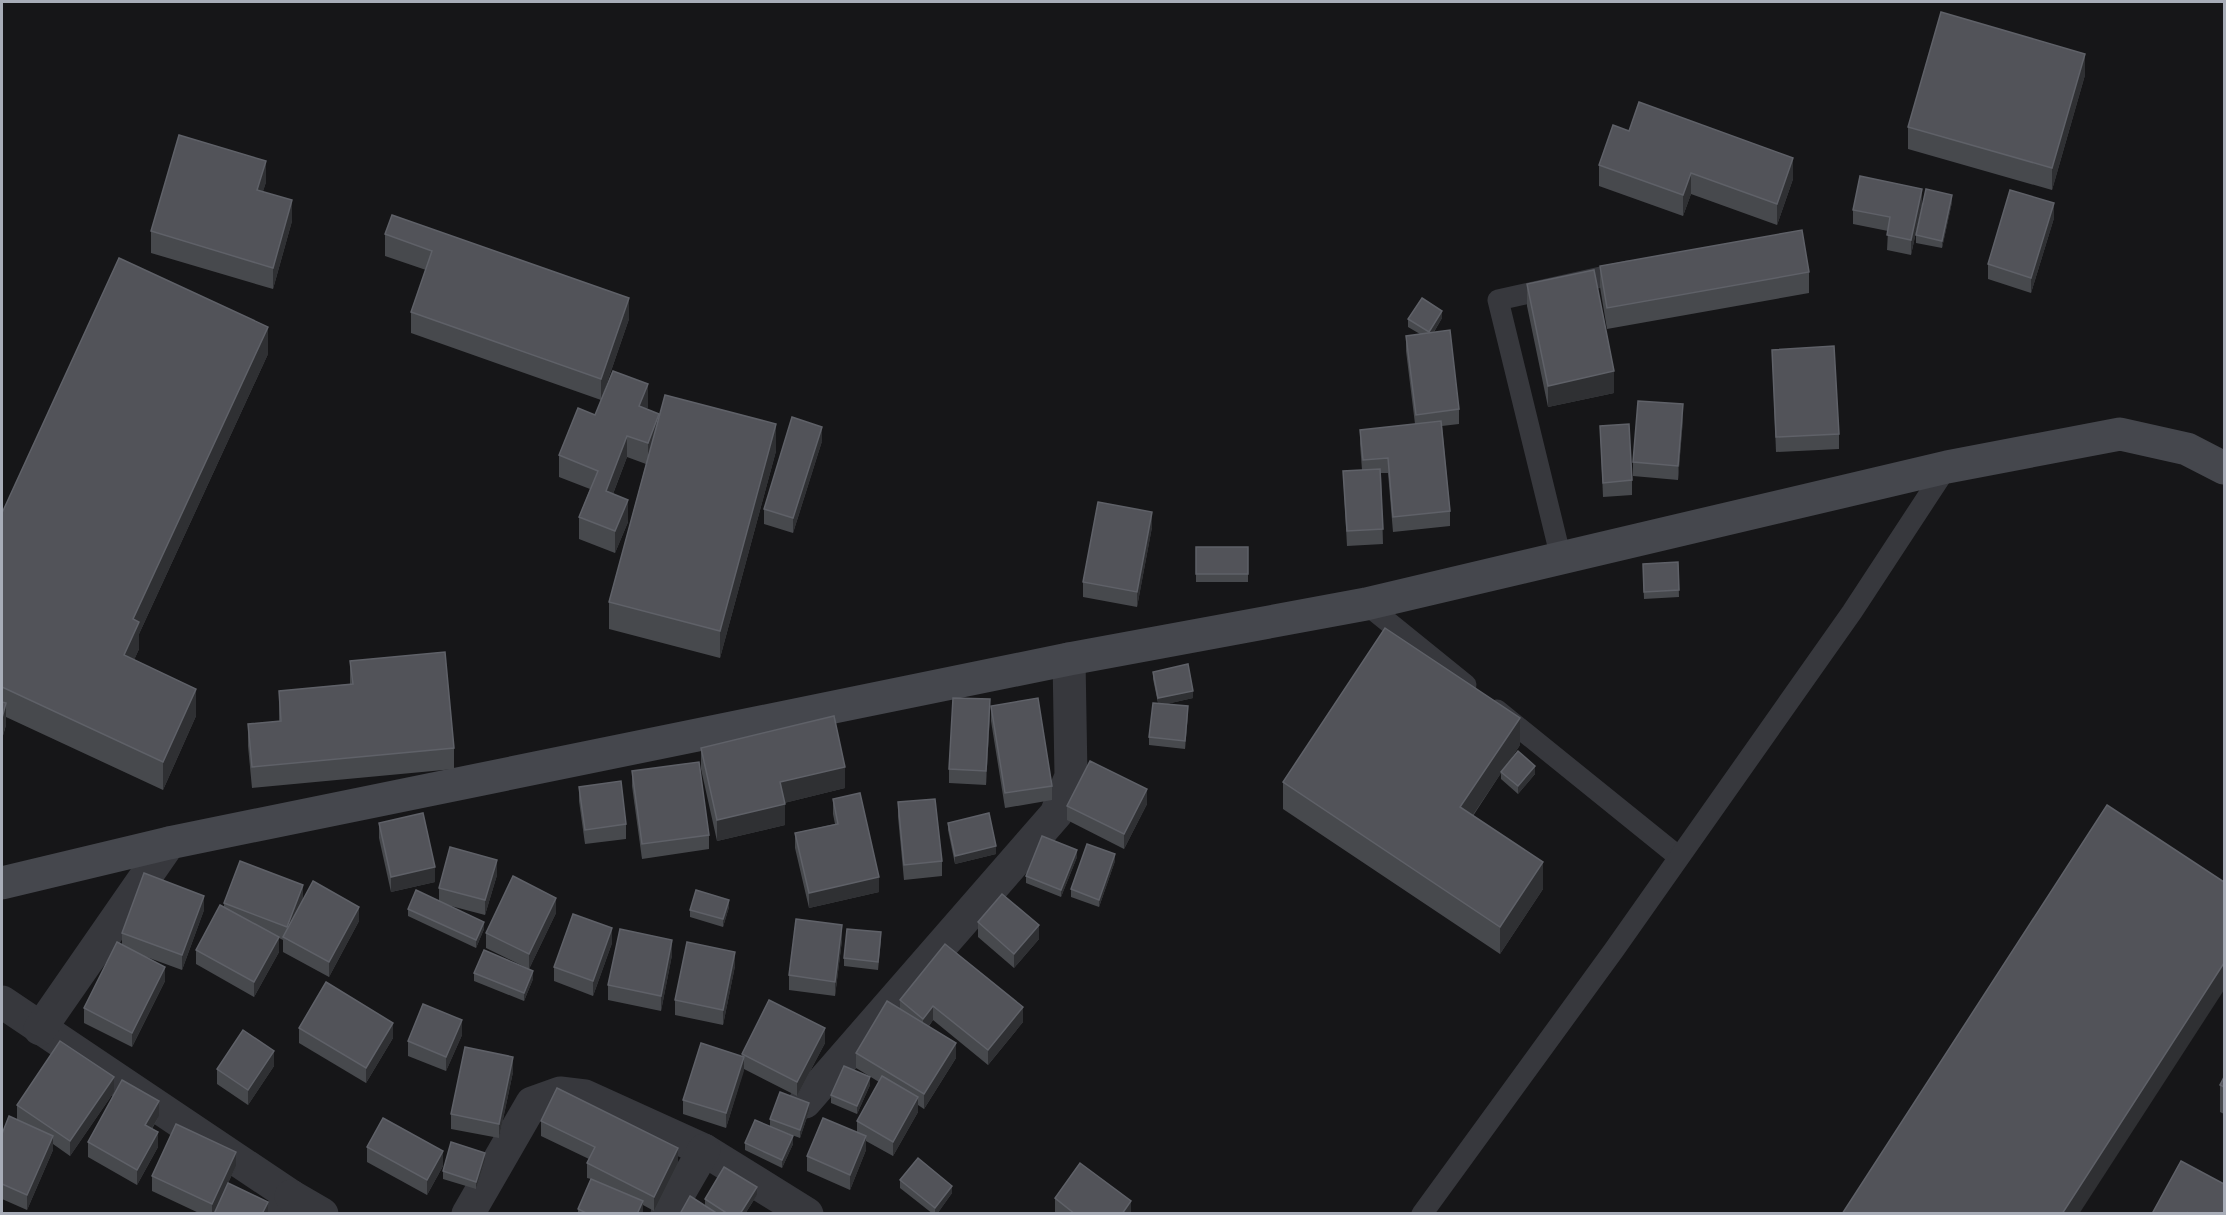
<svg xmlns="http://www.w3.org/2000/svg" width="2226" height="1215" font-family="'Work Sans',sans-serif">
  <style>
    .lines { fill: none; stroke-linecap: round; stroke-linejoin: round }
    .lane { stroke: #37383d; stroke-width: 21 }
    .street { stroke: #37383d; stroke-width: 33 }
    .secondary { stroke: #45474d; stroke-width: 33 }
    .wall { fill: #47494d }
    .shaded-wall { fill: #2f3033 }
    .building { fill: #525359; stroke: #5f6168; stroke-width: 1.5 }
  </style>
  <rect width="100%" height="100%" fill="#161618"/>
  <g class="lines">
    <!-- lane -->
    <g class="lane">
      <path d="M1561 558 1498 300 1628 271"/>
      <path d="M1366 604 1466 685"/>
      <path d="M1497 710 1679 857"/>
      <path d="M1422 1214 1614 950 1852 612 1947 467"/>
    </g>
    <!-- street -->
    <g class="street">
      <path d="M2 1002 291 1196 280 1214"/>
      <path d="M40 1029 169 843"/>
      <path d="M805 1102 1056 814 1071 776 1069 659"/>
      <path d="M291 1196 322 1214"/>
      <path d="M468 1214 532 1103 560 1093 585 1096 704 1150 807 1214"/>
      <path d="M667 1214 704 1150"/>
    </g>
    <!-- secondary -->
    <path class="secondary" d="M2 883 169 843 1069 659 1366 604 1947 467 2120 434 2187 449 2224 468"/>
  </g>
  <!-- wall -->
  <g class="wall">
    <path d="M2085 75 2052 190 1908 149V127Z"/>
    <path d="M1629 131 1793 179 1777 225 1691 194 1683 216 1599 186V165Z"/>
    <path d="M266 182 263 191 292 221 273 289 151 253V231Z"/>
    <path d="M1952 202 1942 248 1916 243V235Z"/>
    <path d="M1922 204 1911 255 1887 250 1888 231 1853 224V210Z"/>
    <path d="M2054 218 2031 293 1988 279V264Z"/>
    <path d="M385 234 629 319 601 400 411 333V312L426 270 385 256Z"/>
    <path d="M1600 266 1809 272V293L1607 329 1600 287Z"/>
    <path d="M1527 284 1614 393 1548 407 1527 306Z"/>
    <path d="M1442 318 1434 332 1459 409V424L1442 426 1450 511V526L1393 532 1388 473H1381L1383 544 1347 546 1343 471 1362 470 1360 444V430L1415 424 1406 351V336L1420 334 1408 327V319Z"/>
    <path d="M1772 350 1839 434V449L1776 452Z"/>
    <path d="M268 354 139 634V649L134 660 196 716 163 790 6 717V725L2 739V513Z"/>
    <path d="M648 406 647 409 659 414 776 451 720 658 609 629V602L646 464 627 457 613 494 628 522 615 553 579 539V517L590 489 559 477V455L595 415Z"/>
    <path d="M1683 419 1678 480 1633 476V462Z"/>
    <path d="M1600 426 1632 480V495L1603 497Z"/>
    <path d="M822 441 793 533 764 524V509Z"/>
    <path d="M1152 527 1137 607 1083 597V582Z"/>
    <rect x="1196" y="547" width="52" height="35"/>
    <path d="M1678 562 1679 597 1644 599 1643 572Z"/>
    <path d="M350 661 454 748V769L252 788 248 746V724L279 721V691L350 684Z"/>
    <path d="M1153 672 1193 698 1166 704 1188 714 1185 749 1149 745V737L1158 703 1153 679Z"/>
    <path d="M991 706 1052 786V800L1005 808 991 721Z"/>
    <path d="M990 714 986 785 949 783V769Z"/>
    <path d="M1520 745 1506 766 1535 774 1518 794 1501 779V773L1473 816 1543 889 1500 954 1283 809V782Z"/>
    <path d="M701 748 845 788 784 803 785 825 717 841 701 769Z"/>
    <path d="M632 771 709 835V849L642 859 632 786Z"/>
    <path d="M579 787 626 824V839L585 844 579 801Z"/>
    <path d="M833 799 879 892 809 908 795 848V833L835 824 833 814Z"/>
    <path d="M898 802 942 861V876L904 880 898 817Z"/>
    <path d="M1147 804 1124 849 1067 820V806Z"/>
    <path d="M379 823 435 882 391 892 379 838Z"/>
    <path d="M948 823 996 854 955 864 948 830Z"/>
    <path d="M1077 857 1061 897 1026 883V876Z"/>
    <path d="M1115 861 1099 907 1071 897V889Z"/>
    <path d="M497 875 485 915 447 905 484 929 476 948 408 916V909L439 901V888Z"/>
    <path d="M303 899 359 921 329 977 283 952V940L279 938V952L254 997 196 964V950L224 907V903Z"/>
    <path d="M729 907 723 927 690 917V910Z"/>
    <path d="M204 910 182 970 141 955 165 981 132 1047 84 1023V1008L122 945V933Z"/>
    <path d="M556 913 529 969 486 948V933Z"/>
    <path d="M978 922 1039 939 1014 968 978 937Z"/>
    <path d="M842 940 835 996 789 990V975Z"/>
    <path d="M881 940 878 970 844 966V958Z"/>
    <path d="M612 943 593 996 554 981V967Z"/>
    <path d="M672 955 661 1011 608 1000V985Z"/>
    <path d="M735 966 723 1025 675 1015V1000Z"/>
    <path d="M474 973 533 979 524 1001 474 981Z"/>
    <path d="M900 1000 1023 1022 988 1065 933 1020 929 1026 956 1058 924 1109 918 1105V1112L893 1156 866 1141V1150L850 1190 807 1171V1156L857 1132V1121L879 1082 856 1068V1053L900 1009Z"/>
    <path d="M299 1028 393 1038 366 1083 299 1043Z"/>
    <path d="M462 1035 446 1071 408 1056V1041Z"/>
    <path d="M825 1043 797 1096 744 1069 726 1128 683 1114V1100L742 1056V1054Z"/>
    <path d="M274 1066 248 1105 217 1084V1069Z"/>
    <path d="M513 1072 499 1138 451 1129V1114Z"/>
    <path d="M2224 1077V1114L2220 1112V1085Z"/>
    <path d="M870 1085 857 1114 831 1103V1095Z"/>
    <path d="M114 1092 70 1156 53 1144V1150L27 1210 2 1199V1134L17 1120V1105Z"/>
    <path d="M809 1111 800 1138 781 1131 793 1144 782 1168 745 1150V1143L770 1126V1119Z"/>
    <path d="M159 1116 152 1129 158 1147 137 1185 88 1157V1142Z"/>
    <path d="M541 1121 678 1163 654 1211 643 1205V1214H578V1209L591 1179 587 1178V1163L589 1159 541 1136Z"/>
    <path d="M367 1147 443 1166 427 1195 367 1162Z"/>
    <path d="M485 1160 476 1189 443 1179V1171Z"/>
    <path d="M236 1166 228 1183 268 1214H201L152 1191V1176Z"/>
    <path d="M900 1180 952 1193 937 1214H933L900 1188Z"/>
    <path d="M757 1195 745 1214H680L705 1205V1199Z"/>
    <path d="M1055 1198 1131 1214H1056L1055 1213Z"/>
  </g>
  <!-- shaded-wall -->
  <g class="shaded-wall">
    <path d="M2085 54V75L2052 190V168Z"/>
    <path d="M1793 158V179L1777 225V204Z"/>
    <path d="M266 161V182L257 211V190Z"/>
    <path d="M1691 173V194L1683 216V195Z"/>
    <path d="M1922 189V204L1911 255V240Z"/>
    <path d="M1952 195V202L1942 248V241Z"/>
    <path d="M292 200V221L273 289V268Z"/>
    <path d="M2054 203V218L2031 293V278Z"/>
    <path d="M629 298V319L601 400V379Z"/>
    <path d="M1442 311V318L1429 340V332Z"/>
    <path d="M268 327V354L139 634V649L124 682V655L133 619Z"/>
    <path d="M1614 371V393L1548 407V386Z"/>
    <path d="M648 384V406L639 428V406Z"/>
    <path d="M1683 404V419L1678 480V466Z"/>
    <path d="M659 414V435L648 465V443Z"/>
    <path d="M776 424V451L720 658V631Z"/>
    <path d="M822 427V441L793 533V518Z"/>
    <path d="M627 436V457L606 512V491Z"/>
    <path d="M628 500V522L615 553V531Z"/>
    <path d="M1152 512V527L1137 607V592Z"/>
    <path d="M196 689V716L163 790V762Z"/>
    <path d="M1193 691V698L1158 706V698Z"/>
    <path d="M990 699V714L986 785V771Z"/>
    <path d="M6 703V725L2 739V718Z"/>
    <path d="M1188 706V714L1185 749V741Z"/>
    <path d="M1520 718V745L1460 834V807Z"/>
    <path d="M1535 766V774L1518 794V786Z"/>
    <path d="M845 767V788L780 804V782Z"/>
    <path d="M1147 789V804L1124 849V834Z"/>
    <path d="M785 804V825L717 841V820Z"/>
    <path d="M996 846V854L955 864V856Z"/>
    <path d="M1077 850V857L1061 897V890Z"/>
    <path d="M1115 854V861L1099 907V900Z"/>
    <path d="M497 860V875L485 915V900Z"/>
    <path d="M1543 862V889L1500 954V927Z"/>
    <path d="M435 867V882L391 892V877Z"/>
    <path d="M879 877V892L809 908V893Z"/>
    <path d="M303 885V900L287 941V927Z"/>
    <path d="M204 896V910L182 970V955Z"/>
    <path d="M556 898V913L529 969V954Z"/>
    <path d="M729 900V907L723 927V919Z"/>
    <path d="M359 907V921L329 977V962Z"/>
    <path d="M484 922V929L476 948V940Z"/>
    <path d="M842 925V940L835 996V982Z"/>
    <path d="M1039 925V939L1014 968V954Z"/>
    <path d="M612 928V943L593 996V981Z"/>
    <path d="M279 937V952L254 997V982Z"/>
    <path d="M672 940V955L661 1011V996Z"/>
    <path d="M735 952V966L723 1025V1010Z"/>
    <path d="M2224 963V990L2079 1214H2062Z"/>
    <path d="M165 967V981L132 1047V1033Z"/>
    <path d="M533 971V979L524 1001V993Z"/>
    <path d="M933 1006V1020L923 1033V1019Z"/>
    <path d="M1023 1007V1022L988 1065V1050Z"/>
    <path d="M462 1020V1035L446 1071V1057Z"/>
    <path d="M393 1023V1038L366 1083V1068Z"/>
    <path d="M825 1028V1043L797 1096V1082Z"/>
    <path d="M956 1043V1058L924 1109V1094Z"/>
    <path d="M274 1051V1066L248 1105V1090Z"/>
    <path d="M513 1057V1072L499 1138V1124Z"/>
    <path d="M744 1057V1071L726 1128V1113Z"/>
    <path d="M114 1077V1092L70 1156V1141Z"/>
    <path d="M870 1077V1085L857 1114V1106Z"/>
    <path d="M918 1097V1112L893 1156V1142Z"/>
    <path d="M159 1101V1116L145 1140V1125Z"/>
    <path d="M809 1103V1111L800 1138V1130Z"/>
    <path d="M158 1132V1147L137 1185V1170Z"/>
    <path d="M53 1136V1150L27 1210V1195Z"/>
    <path d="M793 1136V1144L782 1168V1160Z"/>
    <path d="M866 1136V1150L850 1190V1175Z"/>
    <path d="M678 1148V1163L654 1211V1197Z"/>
    <path d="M443 1151V1166L427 1195V1180Z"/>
    <path d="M236 1152V1166L214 1214H212V1204Z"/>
    <path d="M485 1153V1160L476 1189V1182Z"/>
    <path d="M952 1186V1193L937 1214H935V1208Z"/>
    <path d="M757 1187V1195L745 1214H740Z"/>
    <path d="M643 1201V1214H637Z"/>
    <path d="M1131 1201V1214H1122Z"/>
    <path d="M268 1202V1214H262Z"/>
  </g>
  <!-- building -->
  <g class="building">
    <path d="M1941 12 2085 54 2052 168 1908 127Z"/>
    <path d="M1639 102 1793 158 1777 204 1691 173 1683 195 1599 165 1613 125 1629 131Z"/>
    <path d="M179 135 266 161 257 190 292 200 273 268 151 231Z"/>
    <path d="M1860 176 1922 189 1911 240 1887 235 1890 217 1853 210Z"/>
    <path d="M1926 189 1952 195 1942 241 1916 235Z"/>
    <path d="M2010 190 2054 203 2031 278 1988 264Z"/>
    <path d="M392 215 629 298 601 379 411 312 432 251 385 234Z"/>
    <path d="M1802 230 1809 272 1607 308 1600 266Z"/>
    <path d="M119 258 268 327 133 619 139 622 124 655 196 689 163 762 2 687V513Z"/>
    <path d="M1594 270 1614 371 1548 386 1527 284Z"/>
    <path d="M1422 298 1442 311 1429 332 1408 319Z"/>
    <path d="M1450 330 1459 409 1416 415 1406 336Z"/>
    <path d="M1834 346 1839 434 1776 437 1772 350Z"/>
    <path d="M613 371 648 384 639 406 659 414 648 443 627 436 606 491 628 500 615 531 579 517 598 471 559 455 578 408 595 415Z"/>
    <path d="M665 395 776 424 720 631 609 602Z"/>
    <path d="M1638 401 1683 404 1678 466 1633 462Z"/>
    <path d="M792 417 822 427 793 518 764 509Z"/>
    <path d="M1441 421 1450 511 1393 517 1388 458 1363 460 1360 430Z"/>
    <path d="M1629 424 1632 480 1603 483 1600 426Z"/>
    <path d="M1380 469 1383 529 1347 531 1343 471Z"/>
    <path d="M1098 502 1152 512 1137 592 1083 582Z"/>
    <rect x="1196" y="547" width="52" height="27"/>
    <path d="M1678 562 1679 590 1644 592 1643 564Z"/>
    <path d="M1385 628 1520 718 1460 807 1543 862 1500 927 1283 782Z"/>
    <path d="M445 652 454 748 252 767 248 724 281 721 279 691 353 684 350 661Z"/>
    <path d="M1188 664 1193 691 1158 698 1153 672Z"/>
    <path d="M953 698 990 699 986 771 949 769Z"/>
    <path d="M1038 698 1052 786 1005 793 991 706Z"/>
    <path d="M2 702 6 703 2 718Z"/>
    <path d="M1153 703 1188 706 1185 741 1149 737Z"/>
    <path d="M834 716 845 767 780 782 785 804 717 820 701 748Z"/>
    <path d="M1518 751 1535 766 1518 786 1501 772Z"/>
    <path d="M1090 761 1147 789 1124 834 1067 806Z"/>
    <path d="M699 762 709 835 642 844 632 771Z"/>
    <path d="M621 781 626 824 585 830 579 787Z"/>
    <path d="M860 793 879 877 809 893 795 833 838 824 833 799Z"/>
    <path d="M935 799 942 861 904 865 898 802Z"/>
    <path d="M2107 805 2224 882V963L2062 1214H1842Z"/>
    <path d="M423 813 435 867 391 877 379 823Z"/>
    <path d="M989 813 996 846 955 856 948 823Z"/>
    <path d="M1042 836 1077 850 1061 890 1026 876Z"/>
    <path d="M1087 844 1115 854 1099 900 1071 889Z"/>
    <path d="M450 847 497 860 485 900 439 888Z"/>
    <path d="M240 861 303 885 287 927 224 903Z"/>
    <path d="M144 873 204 896 182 955 122 933Z"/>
    <path d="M513 876 556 898 529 954 486 933Z"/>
    <path d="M313 881 359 907 329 962 283 937Z"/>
    <path d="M416 890 484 922 476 940 408 909Z"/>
    <path d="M696 890 729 900 723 919 690 910Z"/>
    <path d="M1002 894 1039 925 1014 954 978 922Z"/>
    <path d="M220 905 279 937 254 982 196 950Z"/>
    <path d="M573 914 612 928 593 981 554 967Z"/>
    <path d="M796 919 842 925 835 982 789 975Z"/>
    <path d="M620 929 672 940 661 996 608 985Z"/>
    <path d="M847 929 881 932 878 962 844 958Z"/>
    <path d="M117 942 165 967 132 1033 84 1008Z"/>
    <path d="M687 942 735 952 723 1010 675 1000Z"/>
    <path d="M945 944 1023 1007 988 1050 933 1006 923 1019 900 1000Z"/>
    <path d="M484 950 533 971 524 993 474 973Z"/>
    <path d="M326 982 393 1023 366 1068 299 1028Z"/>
    <path d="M769 1000 825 1028 797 1082 742 1054Z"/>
    <path d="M887 1001 956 1043 924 1094 856 1053Z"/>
    <path d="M423 1004 462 1020 446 1057 408 1041Z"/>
    <path d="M243 1030 274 1051 248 1090 217 1069Z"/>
    <path d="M60 1041 114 1077 70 1141 17 1105Z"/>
    <path d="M701 1043 744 1057 726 1113 683 1100Z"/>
    <path d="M465 1047 513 1057 499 1124 451 1114Z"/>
    <path d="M844 1066 870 1077 857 1106 831 1095Z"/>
    <path d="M882 1076 918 1097 893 1142 857 1121Z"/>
    <path d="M2224 1077V1087L2220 1085Z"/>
    <path d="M122 1080 159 1101 145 1125 158 1132 137 1170 88 1142Z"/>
    <path d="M557 1088 678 1148 654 1197 587 1163 595 1147 541 1121Z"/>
    <path d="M780 1092 809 1103 800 1130 770 1119Z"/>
    <path d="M9 1116 53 1136 27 1195 2 1184V1134Z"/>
    <path d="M383 1118 443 1151 427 1180 367 1147Z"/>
    <path d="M823 1118 866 1136 850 1175 807 1156Z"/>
    <path d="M755 1120 793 1136 782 1160 745 1143Z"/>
    <path d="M176 1124 236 1152 212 1204 152 1176Z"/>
    <path d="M451 1142 485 1153 476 1182 443 1171Z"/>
    <path d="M918 1158 952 1186 935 1208 900 1180Z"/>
    <path d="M2181 1161 2224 1184V1214H2187V1213L2186 1214H2156L2153 1212Z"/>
    <path d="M1080 1163 1131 1201 1122 1214H1075L1055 1198Z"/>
    <path d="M724 1167 757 1187 740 1214H728L705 1199Z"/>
    <path d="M591 1179 643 1201 637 1214H588L578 1209Z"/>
    <path d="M228 1183 268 1202 262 1214H214Z"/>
    <path d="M690 1196 718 1214H680Z"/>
  </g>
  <!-- border -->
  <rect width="2226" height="1215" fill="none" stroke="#a8adb8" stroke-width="6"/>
</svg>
